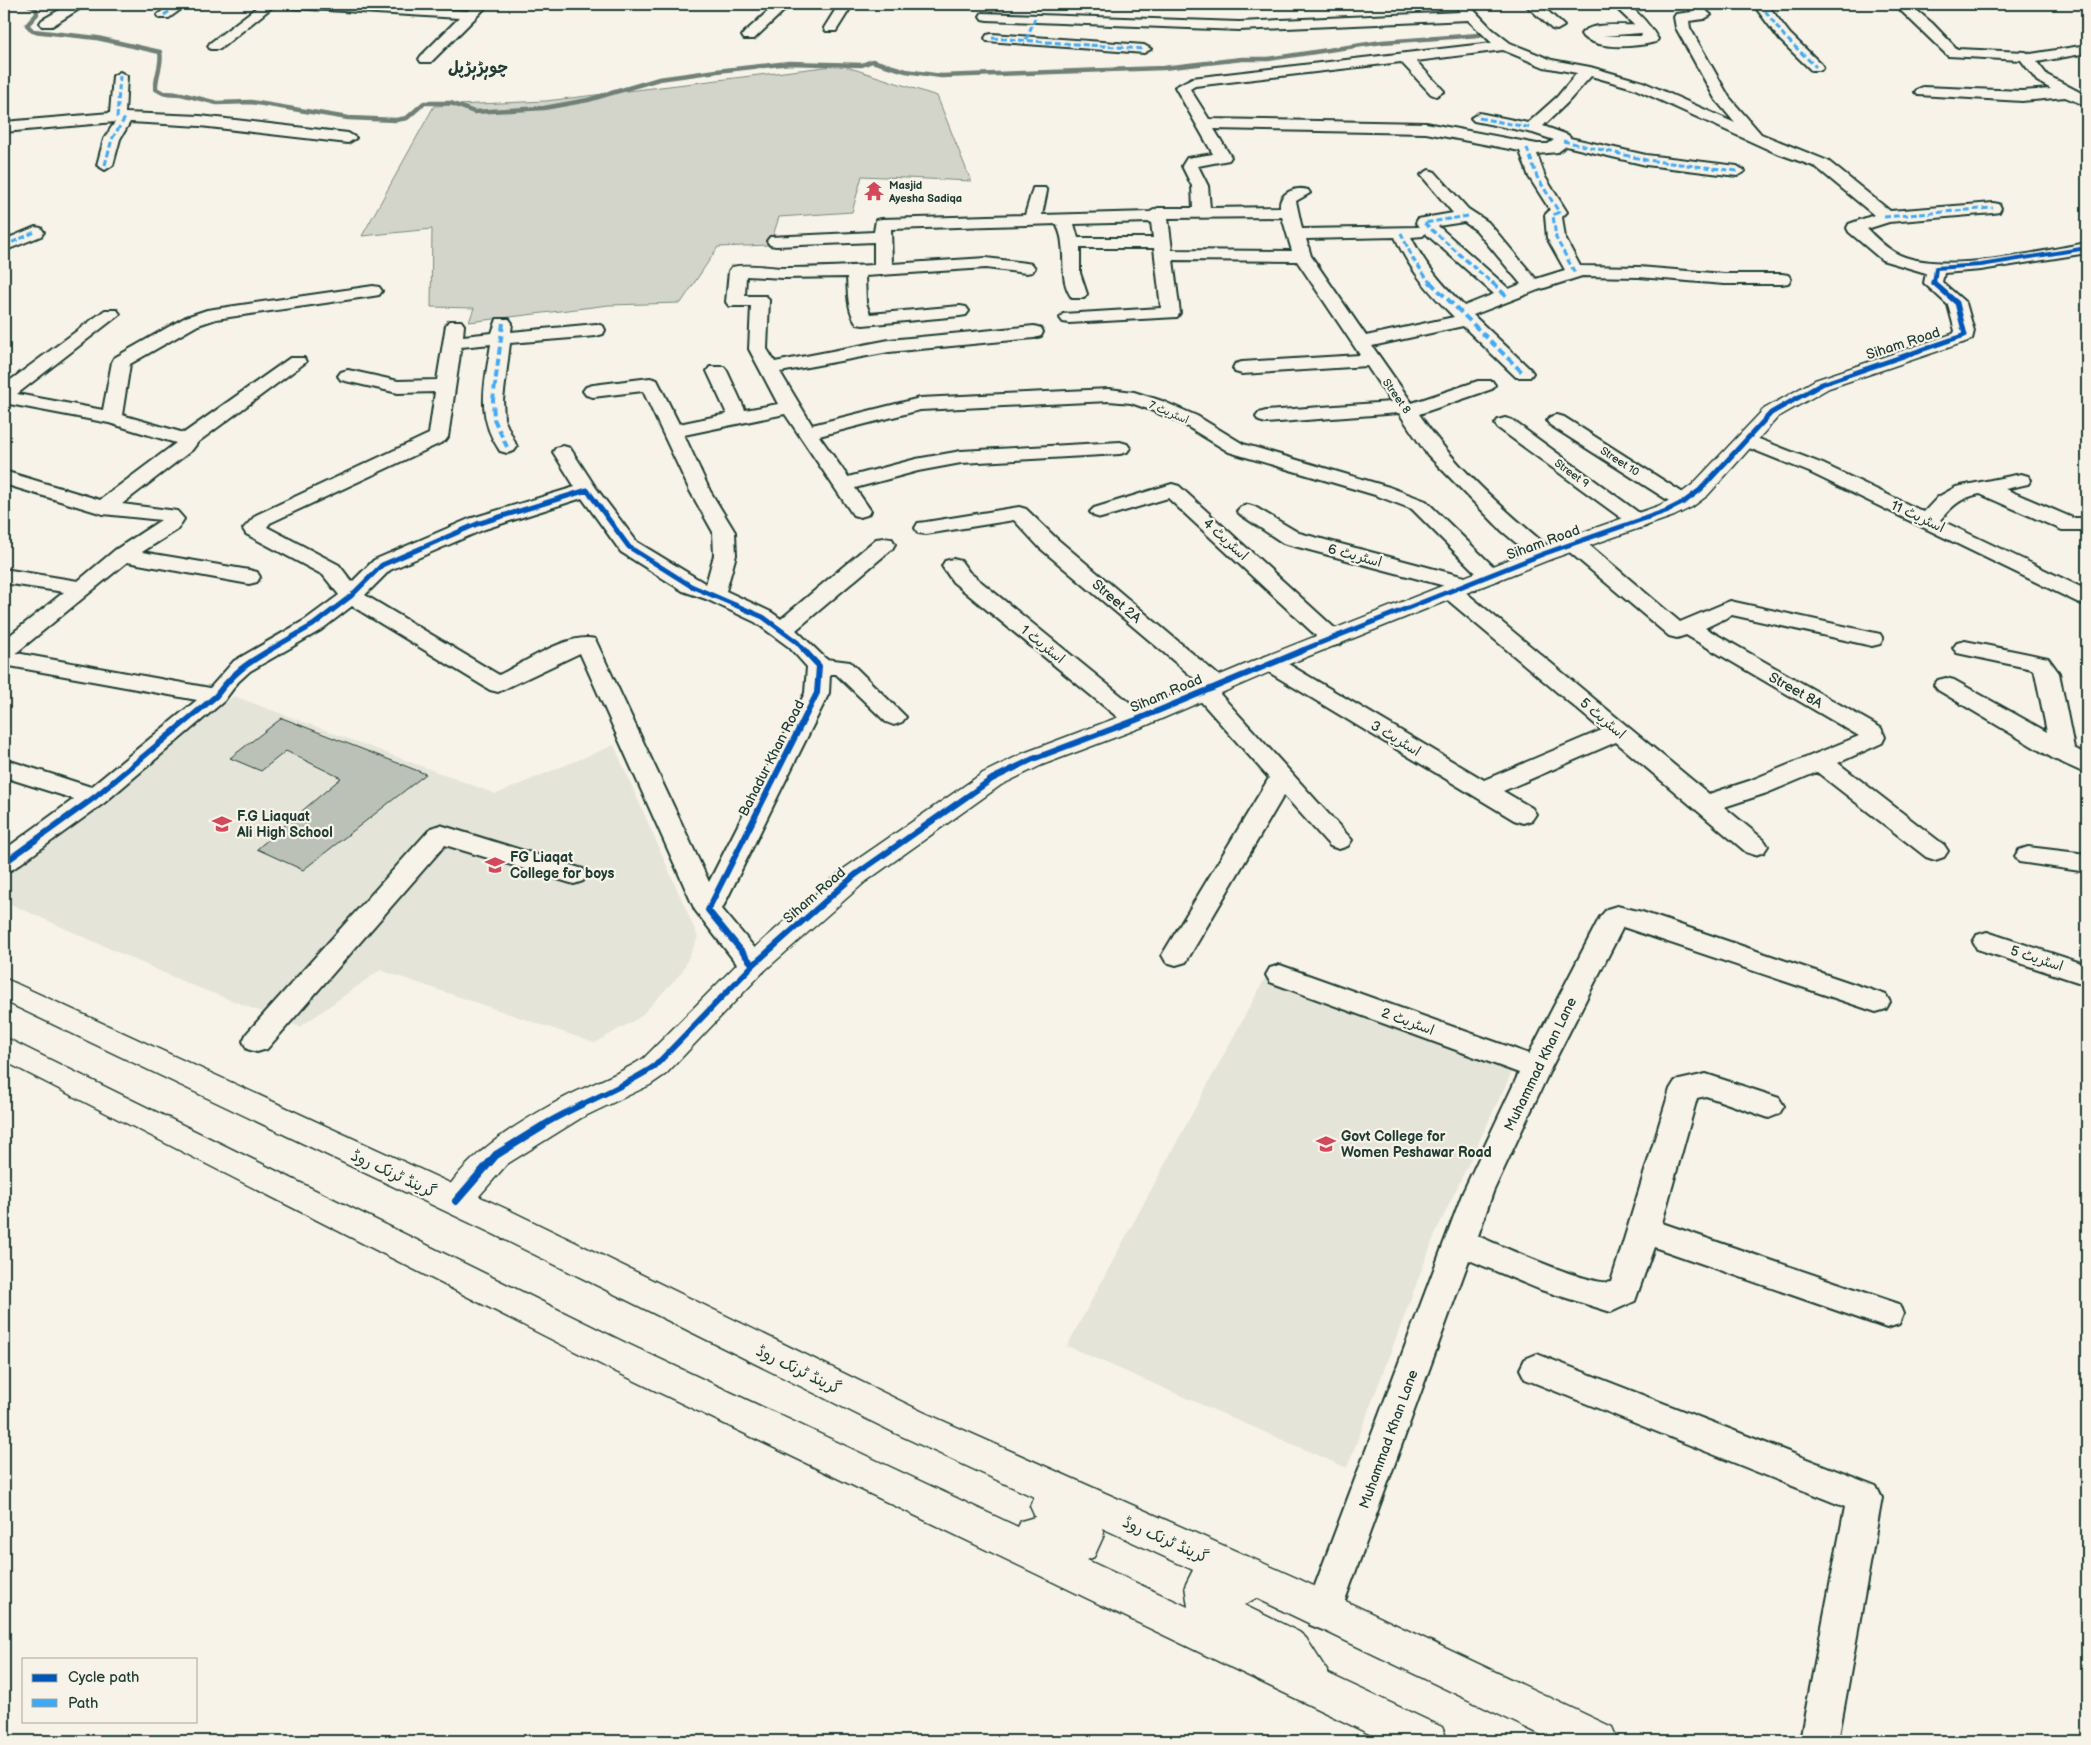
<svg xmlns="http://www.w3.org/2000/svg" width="2091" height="1745" font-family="'Balsamiq Sans','Playpen Sans Arabic',sans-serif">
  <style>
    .built { fill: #e5e4d9 }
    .green { fill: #d3d5ca; stroke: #79897f }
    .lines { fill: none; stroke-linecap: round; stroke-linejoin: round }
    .stream { stroke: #6f8077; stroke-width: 4.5 }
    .building { fill: #bbc1b6; stroke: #1f3d34 }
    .minor-casing { stroke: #1f3d34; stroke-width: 4 }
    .tertiary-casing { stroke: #1f3d34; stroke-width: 3 }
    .trunk-casing { stroke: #1f3d34; stroke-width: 3 }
    .minor { fill: #f7f3e8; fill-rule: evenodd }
    .tertiary { fill: #f7f3e8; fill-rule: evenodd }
    .trunk { fill: #f7f3e8; fill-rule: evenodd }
    .quiet-far1 { stroke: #3fa9f5; stroke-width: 3; stroke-dasharray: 6 3; stroke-linecap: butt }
    .quiet { stroke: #3fa9f5; stroke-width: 4; stroke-dasharray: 8 4; stroke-linecap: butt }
    .cycleway-far3-casing { stroke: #f7f3e8; stroke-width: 5.5 }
    .cycleway-far2-casing { stroke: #f7f3e8; stroke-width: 8 }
    .cycleway-far1-casing { stroke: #f7f3e8; stroke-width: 9 }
    .cycleway-casing { stroke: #f7f3e8; stroke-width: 11 }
    .cycleway-far3 { stroke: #0057b8; stroke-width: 4 }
    .cycleway-far2 { stroke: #0057b8; stroke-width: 5 }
    .cycleway-far1 { stroke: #0057b8; stroke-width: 6 }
    .cycleway { stroke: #0057b8; stroke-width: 8 }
    .labels { text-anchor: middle; stroke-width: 4.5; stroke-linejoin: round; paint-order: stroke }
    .far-poi-label { font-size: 11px; font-weight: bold; fill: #1f3d34; stroke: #f7f3e8; text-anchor: start }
    .far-street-label { font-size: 11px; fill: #1f3d34; stroke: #f7f3e8 }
    .street-label { font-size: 14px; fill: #1f3d34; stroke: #f7f3e8 }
    .poi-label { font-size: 14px; font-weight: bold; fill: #1f3d34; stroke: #f7f3e8; text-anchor: start }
    .far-district-label { font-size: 16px; font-weight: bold; fill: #1f3d34; stroke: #f7f3e8 }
    .near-street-label { font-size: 16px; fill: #1f3d34; stroke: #f7f3e8 }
  </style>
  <rect width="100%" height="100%" fill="#f7f3e8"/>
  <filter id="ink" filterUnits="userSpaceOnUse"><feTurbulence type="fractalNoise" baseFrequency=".02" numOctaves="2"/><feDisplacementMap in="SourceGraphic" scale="10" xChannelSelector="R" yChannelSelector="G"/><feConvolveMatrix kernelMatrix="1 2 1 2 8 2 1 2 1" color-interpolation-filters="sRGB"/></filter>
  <g filter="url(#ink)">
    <!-- built -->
    <g class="built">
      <path d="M234 696 496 794 614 745 698 937 682 972 640 1017 595 1043 380 970 300 1027 184 982 4 901V878Z"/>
      <path d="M1271 967 1519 1057 1436 1232 1347 1468 1067 1346Z"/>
    </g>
    <!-- green -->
    <path class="green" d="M841 65 937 96 971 181 862 176 852 212 779 217 770 245 718 247 681 303 609 305 469 322 474 308 431 307 432 229 362 236 434 106 546 101Z"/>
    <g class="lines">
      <!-- stream -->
      <path class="stream" d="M26 4 36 8 37 14 27 25 33 31 97 38 160 52C163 64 155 76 156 89L163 93 181 94 217 103 251 102 348 118 396 120 407 118 424 103H451L474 112 544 108 588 100 659 79 717 71 789 63 862 65 872 61 906 71 941 76 1163 68 1242 59H1268L1382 42 1479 35"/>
    </g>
    <!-- building -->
    <path class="building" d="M282 718 426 774 303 870 257 849 341 778 286 751 261 771 230 758Z"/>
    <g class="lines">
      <defs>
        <g id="minor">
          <path d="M70 4H87L52 26H42L40 23 42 20Z"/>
          <path d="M172 4H188L169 18H159L157 15Z"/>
          <path d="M261 4H276L220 49H210L208 46 210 43Z"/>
          <path d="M286 4H356L467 11 478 4 485 8 431 62H421L419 59 421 56 459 18 293 8Z"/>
          <path d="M776 4H791L754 39H744L742 36 744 33Z"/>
          <path d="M839 4H853L836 31H826L824 28Z"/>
          <path d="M1454 4H1468L1492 29 1510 43 1552 60 1590 67 1643 82 1735 123 1715 99 1676 28 1674 17 1676 14 1692 12 1684 4H1699L1711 15 1704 19 1689 21 1690 28 1729 97 1761 134 1828 161 1890 211 1993 203 1999 204 2001 208 1999 212 1993 213 1889 222 1867 229C1875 237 1884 246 1894 252 1936 277 2039 251 2087 243V253L1981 270 1944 273 1942 282 1966 303 1974 331 1972 339 1961 343 1954 341 1952 337 1955 331 1948 305 1924 283 1926 273 1882 260 1849 232 1847 228 1849 224 1874 215 1816 167 1774 152 1633 88 1591 76 1567 103 1543 126 1568 135 1570 138 1646 155 1737 166 1745 171 1737 176 1646 165 1566 146 1558 152 1537 154 1545 177 1567 212 1562 217 1565 238 1580 266 1639 267 1724 274H1782L1788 275 1791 279 1788 283 1782 284H1724L1639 277 1582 276 1538 290 1473 315 1530 369 1533 373 1530 377H1516L1463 326 1372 346 1412 403 1478 381H1492L1495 385 1492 389 1419 414C1454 466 1503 509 1551 549L1554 554 1551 559 1543 560 1535 559 1502 531 1426 453 1399 413 1266 423 1259 421 1256 417 1259 413 1266 411 1391 402 1367 366 1242 374 1235 372 1233 368 1235 364 1242 362 1360 355 1297 261 1173 260 1180 313 1177 317 1069 323 1063 322 1060 318 1063 314 1161 308 1154 248H1080V273L1087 294 1084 298H1072C1060 281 1065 263 1062 244 1062 237 1059 231 1057 224L891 229 892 264 986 258 1026 263 1032 264 1035 268 1032 272 1026 273 986 268 865 276 866 303 870 314 960 306 966 307 969 311 966 315 960 316 863 325 857 324C847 310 848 293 847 277L783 278 746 276 745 296H766L769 300 767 349 775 362 889 340 1034 326 1041 328 1043 332 1041 336 1034 338 889 352 780 372 812 425 920 398 1109 389 1134 392 1162 401 1197 416 1243 444 1389 487 1426 501 1502 575 1499 580 1491 582 1483 580 1412 509 1375 495 1229 452 1183 424 1148 409 1131 403 1109 401 920 410 819 436 848 477 916 459 961 451 1120 442 1127 444 1130 448 1127 452 1120 454 961 463 918 471 855 488 871 511 867 515 860 517 853 515 785 414 684 435 710 491 735 532 736 555 726 591 771 612 781 619 876 539 884 538 892 539 895 544 892 549 796 630 826 659 850 662 906 717 902 722 894 725 886 722 836 674H830L829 693 722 909 763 958 767 965 763 972 753 975 743 972 695 910 580 653 498 692 490 690 352 606 321 630 250 671 238 682 224 701 104 803 13 869 4 872V850L74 799 4 777V759L91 787 197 700 4 665V640L64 592 4 583V569L78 581 115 550 161 520 103 514 4 484V471L100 500 176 443 109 423 4 403V385L105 310H117L120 314 17 394 103 410 112 362 114 358 186 317 207 310 373 286 379 287 382 291 379 295 373 296 216 319 198 325 130 364 122 415 184 433 290 358H304L306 362 198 442 192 450 122 504 177 511 184 519 177 530 142 552 249 570 257 572 260 577 257 582 249 584 127 562 16 653 210 688 234 661 305 620 339 595 323 575 246 534 243 529 256 515 429 434 435 392 398 393 341 380 338 376 341 372 348 370 398 381 437 380 446 325 449 321H461L464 325 463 336 492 333 497 319H509L512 323 511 332 596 324 603 326 605 330 603 334 596 336 510 343 503 400 504 419 517 447 514 451 507 453 500 451C475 415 485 384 491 344L461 347 448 437 445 441 270 523 267 527 339 565 352 582 374 560 469 519 575 487 553 452 556 448 563 446 570 448 596 488 637 542 706 584 714 555 713 532 690 491 643 391 593 397 586 395 583 391 586 387 593 385 650 378 657 380 679 424 727 414 707 371 710 367H724L727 371 745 410 778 404 749 349 751 306H729L726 302 729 271 732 267C750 263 767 268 785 268 815 268 845 266 874 265V242L776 246 770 245 767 241 770 237 874 232 876 220 882 219 1025 215 1033 188H1045L1047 191 1042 215 1150 212 1158 208H1193L1192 186 1182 166 1187 158 1213 154 1175 87 1192 78 1492 43 1468 20 1239 30 987 20 982 19 980 16 982 13 1239 22 1461 12ZM1503 50 1544 67 1577 73 1557 97 1528 123 1479 113 1471 118 1474 121 1533 133 1554 140 1548 144H1537L1426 123 1209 119 1190 89 1195 86 1401 62 1431 94 1436 96 1444 91 1416 61ZM1214 129 1426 133 1520 151 1529 177 1550 210 1545 215 1547 238 1565 270 1536 279 1488 222 1468 209 1435 172 1429 170 1421 175 1453 213 1418 219 1416 223 1419 227 1302 229 1296 201 1310 193 1308 190C1295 186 1279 193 1280 207L1210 208 1208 186 1198 166 1229 160 1231 157ZM1282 217 1292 251 1172 250 1168 218ZM1151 222 1153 238H1078L1074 224ZM1464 222 1476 230 1521 284 1509 289 1438 226ZM1425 233 1494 294 1464 306C1442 284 1425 265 1411 237L1423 236ZM1395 237C1409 269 1429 292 1454 317L1366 336 1311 256 1306 239ZM582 498 621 552 683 591 706 599 755 622 789 647 807 667 805 693 709 882 595 639C568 632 524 663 499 675L365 595 390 570 485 529Z"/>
          <path d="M1525 4H1540L1564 26 1557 30 1552 29Z"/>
          <path d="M1612 4H1627C1640 14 1650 25 1658 39L1656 42C1634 47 1602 50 1583 37L1581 34C1590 22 1620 26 1634 25ZM1641 33 1642 36H1603Z"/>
          <path d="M1753 4H1767L1790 34 1821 64 1823 67 1821 70H1811L1780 40Z"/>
          <path d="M1894 4H1909L1932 23 1957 49 2025 52 2031 54 2087 45V53L2037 62 2047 75 2087 96V106L2065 97 2022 101 1918 95 1915 92 1918 89 1923 87 2022 91 2051 89 2037 81 2021 60 1948 56Z"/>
          <path d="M992 34 1144 45 1151 49 1144 53 987 41 985 38 987 35Z"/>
          <path d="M120 72 127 76 125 113 200 116 348 133 356 138 348 143 200 126 130 122 120 139 113 165 105 170 97 165 104 139 115 122 4 132V122L110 113 113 76Z"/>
          <path d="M35 227 41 228 44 232 41 236 4 251V240Z"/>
          <path d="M1557 415 1564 417 1691 498 1694 502 1691 506 1684 508 1677 506 1550 425 1547 421 1550 417Z"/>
          <path d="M1505 418 1512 420 1646 518 1650 522 1646 526 1639 528 1632 526 1498 428 1495 424 1498 420Z"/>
          <path d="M1746 434 1823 464 1924 512 1938 497 1956 487 2021 474 2028 476 2031 480 2028 484 2005 489 2073 518H2087V530H2062L1980 494C1962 497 1952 506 1940 520L2087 590V605L2079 603 1809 472 1739 444 1736 440 1739 436Z"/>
          <path d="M1172 484 1179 486 1341 634 1344 639 1341 644 1333 646 1325 644 1168 498 1101 518 1094 516 1090 512 1094 508Z"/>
          <path d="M1248 505 1255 507 1299 533 1476 580 1479 585 1476 590 1464 591 1709 794 1749 781 1859 736 1686 635 1677 638 1669 636 1566 549 1563 544 1566 539 1574 538 1582 539 1680 622 1730 601 1880 634 1883 639 1880 644 1872 646 1732 615 1705 628 1881 728 1885 737 1882 743 1838 763 1944 845 1948 851 1944 857 1935 860 1926 857 1817 772 1767 793 1724 807 1764 840 1768 846 1764 852 1755 855 1746 852 1616 742 1503 791 1532 808 1536 814 1532 820 1523 823 1514 820 1262 668 1258 663 1262 658 1270 656 1278 658 1484 780 1602 730 1443 596 1440 591 1445 586 1283 543 1241 515 1237 511 1241 507Z"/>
          <path d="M1019 507 1026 509 1056 538 1225 681 1229 686 1225 691 1219 693 1352 840 1348 846 1339 849 1330 846 1284 795 1186 962 1176 965 1166 962 1162 955 1269 778 1196 696 1192 691 1196 686 1201 684 1040 548 1014 520 926 534 918 533 915 528 918 523 926 522Z"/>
          <path d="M953 559 961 561 969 572 1145 715 1148 720 1145 725 1136 728 1127 725 953 582 942 566 945 561Z"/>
          <path d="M1965 641 2048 658 2059 673 2074 748 2087 755V774L2054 759 1938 690 1934 685 1938 680 1946 678 1954 680 2047 732 2035 673 2032 669 1957 653 1953 648 1957 643Z"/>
          <path d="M440 825 583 869 587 875 583 881 574 884 445 845 267 1049 257 1052 247 1049 243 1041 247 1033 431 828Z"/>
          <path d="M2028 847 2087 854V872L2019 862 2015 856 2019 850Z"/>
          <path d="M1617 906 1642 912 1886 995 1890 1002 1886 1009 1876 1012 1623 927 1551 1068 1493 1192 1478 1236C1499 1245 1592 1287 1611 1282L1670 1089 1675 1081 1706 1074 1779 1098 1784 1106 1779 1114 1769 1118 1706 1096 1697 1098 1662 1223 1899 1304 1903 1314 1899 1324 1887 1328 1654 1247 1635 1301 1611 1312 1541 1290 1469 1260 1336 1625 1323 1630 1310 1625 1305 1612 1463 1192 1519 1073 1270 982 1266 975 1270 968 1280 965 1529 1054 1600 917 1607 909Z"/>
          <path d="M1987 932 2087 965V985L1977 949 1973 942 1977 935Z"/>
          <path d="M1537 1354 1876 1486 1882 1498 1838 1741 1800 1740 1845 1507 1525 1379 1520 1369 1525 1359Z"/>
        </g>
        <path id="tertiary" d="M1961 331 1968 333 1971 337 1968 341 1829 388 1778 417 1708 495 1692 507 1674 516 1551 559 1279 668 1145 726 1042 765 1001 785 865 882 763 972 666 1074 650 1085 581 1118 507 1164 467 1210 456 1214 445 1210 440 1201C463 1156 515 1125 558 1101 587 1085 617 1076 644 1058L743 958 845 868 983 773 1024 753 1127 714 1261 658 1535 549 1658 506 1676 497 1692 485 1764 409 1815 380Z"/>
        <path id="trunk" d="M4 978 513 1212 923 1412 1301 1580 1612 1727 1618 1741H1554L1256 1598 1244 1605 1299 1632 1306 1638 1329 1674 1442 1727 1448 1741H1384L604 1366 4 1061V1037L628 1344 1018 1527 1021 1521 1035 1517 1030 1506 1034 1497 897 1434 489 1232 4 1001ZM1102 1528 1193 1570 1185 1586 1188 1607 1087 1560 1094 1557 1104 1535Z"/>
      </defs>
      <!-- minor casing -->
      <use href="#minor" class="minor-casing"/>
      <!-- tertiary casing -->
      <use href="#tertiary" class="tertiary-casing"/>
      <!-- trunk casing -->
      <use href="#trunk" class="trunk-casing"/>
      <!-- minor -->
      <use href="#minor" class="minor"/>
      <!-- tertiary -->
      <use href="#tertiary" class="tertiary"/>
      <!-- trunk -->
      <use href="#trunk" class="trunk"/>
      <!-- quiet-far1 -->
      <g class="quiet-far1">
        <path d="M1760 4 1785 37 1816 67"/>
        <path d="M164 15 181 4"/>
        <path d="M992 38 1144 49"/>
        <path d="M1026 40 1035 18"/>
        <path d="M117 118 120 76"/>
        <path d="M1479 118 1532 128"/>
        <path d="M1563 141 1646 160 1737 171"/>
        <path d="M1527 148 1537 177 1559 212 1553 215 1556 238 1575 273"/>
        <path d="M105 165 112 139 125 118"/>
        <path d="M1468 216 1424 223 1493 284"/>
        <path d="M1884 217 1993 208"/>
        <path d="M1401 233 1413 259 1431 284"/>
        <path d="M4 246 35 232"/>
      </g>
      <!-- quiet -->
      <g class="quiet">
        <path d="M1430 282 1523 373"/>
        <path d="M1492 282 1506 296"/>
        <path d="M503 323 493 400 494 419 507 447"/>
      </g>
      <defs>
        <path id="cycleway-far3" d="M1934 284 1936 268 1981 265 2087 248"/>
        <g id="cycleway-far2">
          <path d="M268 651 313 625 351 596 382 565 477 524 587 490 629 547 691 586 763 617 797 642 805 651"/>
          <path d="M1300 651 1543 554 1666 511 1684 502 1700 490 1771 413 1822 384 1965 335 1957 303 1933 282"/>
        </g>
        <g id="cycleway-far1">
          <path d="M4 863 95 797 216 696C233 673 246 664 270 650"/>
          <path d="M753 965 708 910 817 693 819 666 804 650"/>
          <path d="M540 1127C577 1104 620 1090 655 1066L753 965 855 875 992 779 1033 759 1136 720 1304 650"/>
        </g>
        <path id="cycleway" d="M456 1201 496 1155 543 1126"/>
      </defs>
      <!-- cycleway-far3 casing -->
      <use href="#cycleway-far3" class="cycleway-far3-casing"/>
      <!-- cycleway-far2 casing -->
      <use href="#cycleway-far2" class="cycleway-far2-casing"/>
      <!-- cycleway-far1 casing -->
      <use href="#cycleway-far1" class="cycleway-far1-casing"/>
      <!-- cycleway casing -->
      <use href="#cycleway" class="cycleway-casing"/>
      <!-- cycleway-far3 -->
      <use href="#cycleway-far3" class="cycleway-far3"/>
      <!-- cycleway-far2 -->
      <use href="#cycleway-far2" class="cycleway-far2"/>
      <!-- cycleway-far1 -->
      <use href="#cycleway-far1" class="cycleway-far1"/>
      <!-- cycleway -->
      <use href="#cycleway" class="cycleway"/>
    </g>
  </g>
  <!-- icons -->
  <defs>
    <symbol id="temple-bare" viewBox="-9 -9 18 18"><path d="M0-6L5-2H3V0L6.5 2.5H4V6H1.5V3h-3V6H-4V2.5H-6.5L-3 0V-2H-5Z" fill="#d1495b" stroke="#f7f3e8" stroke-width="2.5" paint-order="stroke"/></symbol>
    <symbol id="school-bare" viewBox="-9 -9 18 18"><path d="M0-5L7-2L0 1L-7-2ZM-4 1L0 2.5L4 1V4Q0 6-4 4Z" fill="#d1495b" stroke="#f7f3e8" stroke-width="2.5" paint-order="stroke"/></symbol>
    <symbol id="university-bare" viewBox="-9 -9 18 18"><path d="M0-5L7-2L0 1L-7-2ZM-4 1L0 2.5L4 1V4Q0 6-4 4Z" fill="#d1495b" stroke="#f7f3e8" stroke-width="2.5" paint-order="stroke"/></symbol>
  </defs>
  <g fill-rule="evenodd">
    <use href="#temple-bare" x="860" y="177" width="28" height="28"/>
    <use href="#school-bare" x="208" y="810" width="28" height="28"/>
    <use href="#school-bare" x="481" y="851" width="28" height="28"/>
    <use href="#university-bare" x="1312" y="1130" width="28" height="28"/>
  </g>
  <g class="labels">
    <!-- far-poi labels -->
    <g class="far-poi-label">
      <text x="889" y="189">Masjid<tspan x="889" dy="13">Ayesha Sadiqa</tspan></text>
    </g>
    <!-- far-street labels -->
    <g class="far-street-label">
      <text transform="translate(1397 396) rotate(55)" y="4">Street 8</text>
      <text transform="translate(1169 412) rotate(23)" y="4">اسٹریٹ 7</text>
      <text transform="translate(1620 461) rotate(33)" y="4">Street 10</text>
      <text transform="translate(1572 473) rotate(36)" y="4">Street 9</text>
    </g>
    <!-- street labels -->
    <g class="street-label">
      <text transform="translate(1903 343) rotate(-18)" y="5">Siham Road</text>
      <text transform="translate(1918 516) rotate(25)" y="5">اسٹریٹ 11</text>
      <text transform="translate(1226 539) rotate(42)" y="5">اسٹریٹ 4</text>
      <text transform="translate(1543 542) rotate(-20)" y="5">Siham Road</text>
      <text transform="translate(1355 555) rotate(15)" y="5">اسٹریٹ 6</text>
      <text transform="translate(1117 601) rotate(40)" y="5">Street 2A</text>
      <text transform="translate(1043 644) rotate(39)" y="5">اسٹریٹ 1</text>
      <text transform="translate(1796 690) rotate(29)" y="5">Street 8A</text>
      <text transform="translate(1166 693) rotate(-23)" y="5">Siham Road</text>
      <text transform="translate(1603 718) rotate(40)" y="5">اسٹریٹ 5</text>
      <text transform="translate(1396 738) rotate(31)" y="5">اسٹریٹ 3</text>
      <text transform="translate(771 758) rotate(-63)" y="5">Bahadur Khan Road</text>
      <text transform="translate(814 895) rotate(-41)" y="5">Siham Road</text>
      <text transform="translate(2037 958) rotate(18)" y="5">اسٹریٹ 5</text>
      <text transform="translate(1408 1021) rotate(20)" y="5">اسٹریٹ 2</text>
      <text transform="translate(1540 1064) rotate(-64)" y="5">Muhammad Khan Lane</text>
      <text transform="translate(1388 1439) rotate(-70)" y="5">Muhammad Khan Lane</text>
    </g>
    <!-- poi labels -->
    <g class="poi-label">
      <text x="237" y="821">F.G Liaquat<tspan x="237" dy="16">Ali High School</tspan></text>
      <text x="510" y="862">FG Liaqat<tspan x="510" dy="16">College for boys</tspan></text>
      <text x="1341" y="1141">Govt College for<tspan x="1341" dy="16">Women Peshawar Road</tspan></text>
    </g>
    <!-- far-district labels -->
    <g class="far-district-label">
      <text x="478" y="73">چوہڑہڑپل</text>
    </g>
    <!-- near-street labels -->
    <g class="near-street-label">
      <text transform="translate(394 1173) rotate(25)" y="6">گرینڈ ٹرنک روڈ</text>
      <text transform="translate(799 1369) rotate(26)" y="6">گرینڈ ٹرنک روڈ</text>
      <text transform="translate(1166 1539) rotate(24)" y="6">گرینڈ ٹرنک روڈ</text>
    </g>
  </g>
  <!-- margin -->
  <rect width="2091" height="1745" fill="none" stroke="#f7f3e8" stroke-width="20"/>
  <rect x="10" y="10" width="2071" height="1725" fill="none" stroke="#1f3d34" stroke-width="2" filter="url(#ink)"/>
  <!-- legend -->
  <rect x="22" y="1658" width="175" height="65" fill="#f7f3e8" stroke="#a1aaa0"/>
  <rect x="32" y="1674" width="25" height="8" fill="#0057b8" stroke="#a1aaa0"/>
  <text x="68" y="1682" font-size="15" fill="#1f3d34">Cycle path</text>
  <rect x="32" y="1699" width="25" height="8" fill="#3fa9f5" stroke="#a1aaa0"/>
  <text x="68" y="1708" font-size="15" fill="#1f3d34">Path</text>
</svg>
